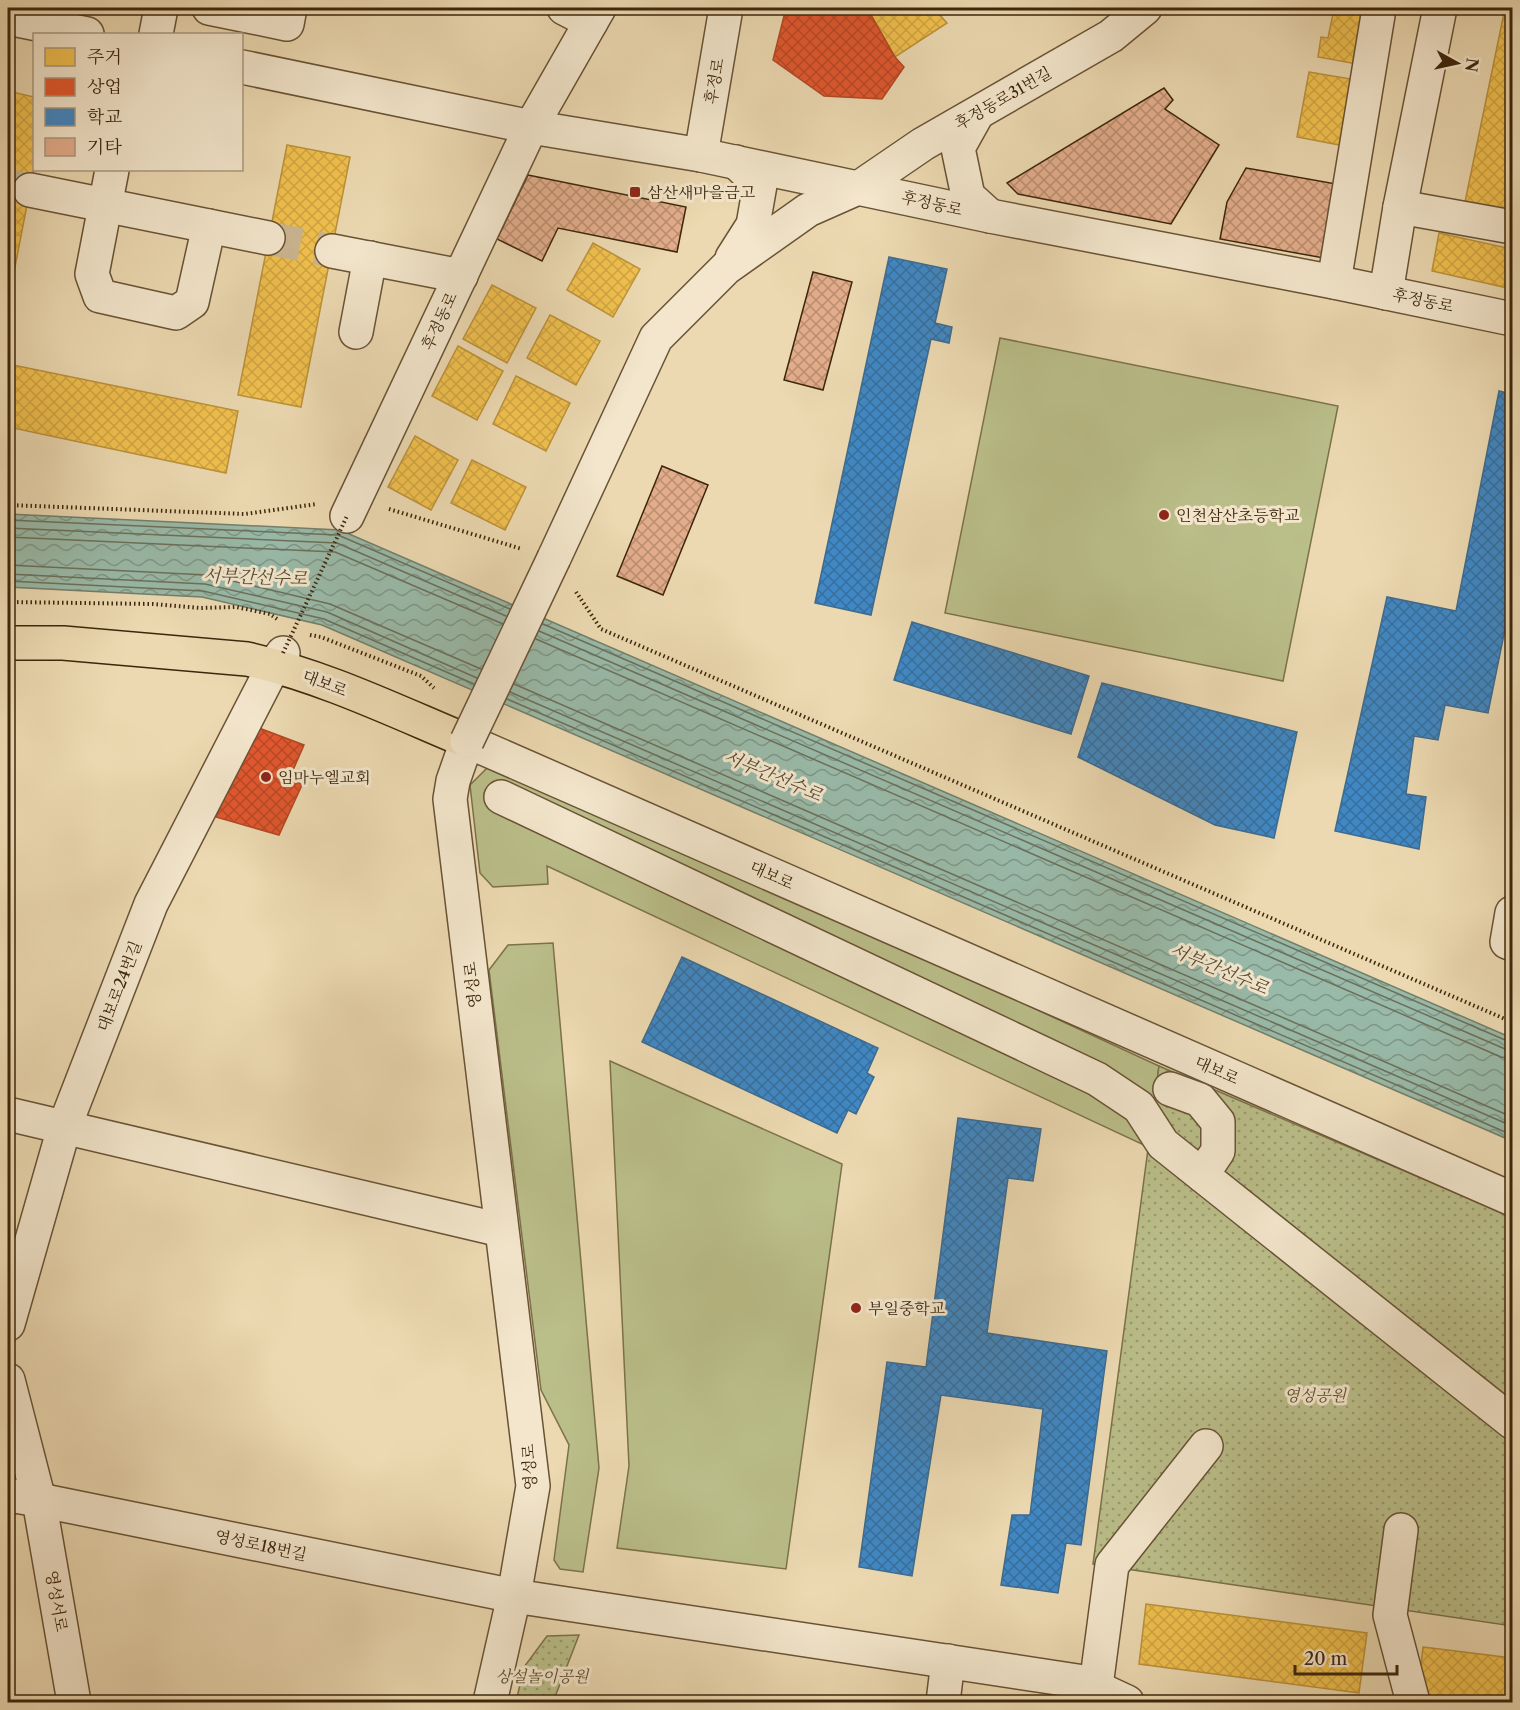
<svg xmlns="http://www.w3.org/2000/svg" width="1520" height="1710" font-family="'Libre Caslon Text','Noto Serif KR',serif">
  <style>
    .grass { fill: #babe89; stroke: #7c724a; stroke-width: 1.5 }
    .park { fill: url(#park-dots); stroke: #7c724a; stroke-width: 1.5 }
    .water { fill: url(#water-waves); stroke: #747f6a; stroke-width: 1.5 }
    .homes { fill: url(#homes-cross-hatch); stroke: #bc923a; stroke-width: 1.5 }
    .shops { fill: url(#shops-cross-hatch); stroke: #b24824; stroke-width: 1.5 }
    .schools { fill: url(#schools-cross-hatch); stroke: #3e6b8e; stroke-width: 1.5 }
    .lines { fill: none; stroke-linecap: round; stroke-linejoin: round }
    .shore { stroke: #6b705a; stroke-width: 1.5 }
    .building { fill: url(#building-cross-hatch); stroke: #3d260c; stroke-width: 1.5 }
    .minor-tunnel { stroke: #c9b590; stroke-width: 33; stroke-dasharray: 33 16; stroke-linecap: butt }
    .minor-casing { stroke: #695335; stroke-width: 36 }
    .major-casing { stroke: #3d260c; stroke-width: 36 }
    .path { stroke: #3d260c; stroke-width: 4; stroke-dasharray: 1.5 3; stroke-linecap: butt }
    .minor { stroke: #f3e6cc; stroke-width: 33 }
    .major { stroke: #ecd9b1; stroke-width: 33 }
    .minor-bridge-casing { stroke: #695335; stroke-width: 36; stroke-linecap: butt }
    .path-bridge { stroke: #3d260c; stroke-width: 4; stroke-dasharray: 1.5 3; stroke-linecap: butt }
    .minor-bridge { stroke: #f3e6cc; stroke-width: 33 }
    .poi-dot { fill: #8f2418; stroke: #f3e6cc; stroke-width: 2 }
    .labels { text-anchor: middle; stroke-width: 6; stroke-linejoin: round; paint-order: stroke }
    .street-label { font-size: 16px; fill: #3d260c; stroke: #f3e6cc }
    .poi-label { font-size: 16px; fill: #3d260c; stroke: #f3e6cc; text-anchor: start }
    .park-label { font-size: 16px; font-style: italic; fill: #5c4c2b; stroke: #f3e6cc }
    .water-label { font-size: 18px; font-style: italic; fill: #544b33; stroke: #f3e6cc }
  </style>
  <defs>
    <pattern id="park-dots" width="8" height="8" patternUnits="userSpaceOnUse" patternTransform="scale(1.5)"><rect width="8" height="8" fill="#babe89"/><path d="M2 2h.1M6 6h.1" fill="none" stroke="#989a6e" stroke-width="1.8" stroke-linecap="round"/></pattern>
    <pattern id="water-waves" width="16" height="10" patternUnits="userSpaceOnUse" patternTransform="scale(1.5)"><rect width="16" height="10" fill="#99baa9"/><path d="M0 5q4-4 8 0t8 0" fill="none" stroke="#7e9788"/></pattern>
    <pattern id="homes-cross-hatch" width="8" height="8" patternUnits="userSpaceOnUse" patternTransform="scale(1.5)"><rect width="8" height="8" fill="#f2c14e"/><path d="M0 0l8 8M0 8l8-8" fill="none" stroke="#d0a643"/></pattern>
    <pattern id="shops-cross-hatch" width="8" height="8" patternUnits="userSpaceOnUse" patternTransform="scale(1.5)"><rect width="8" height="8" fill="#e4572e"/><path d="M0 0l8 8M0 8l8-8" fill="none" stroke="#ba4826"/></pattern>
    <pattern id="schools-cross-hatch" width="8" height="8" patternUnits="userSpaceOnUse" patternTransform="scale(1.5)"><rect width="8" height="8" fill="#3f88c5"/><path d="M0 0l8 8M0 8l8-8" fill="none" stroke="#366f9e"/></pattern>
    <pattern id="building-cross-hatch" width="8" height="8" patternUnits="userSpaceOnUse" patternTransform="scale(1.5)"><rect width="8" height="8" fill="#e3ad8b"/><path d="M0 0l8 8M0 8l8-8" fill="none" stroke="#b98d70"/></pattern>
  </defs>
  <rect width="100%" height="100%" fill="#ecd9b1"/>
  <filter id="stains"><feTurbulence type="fractalNoise" baseFrequency=".00333" numOctaves="4"/><feColorMatrix values="0 0 0 0 .2 0 0 0 0 .09 0 0 0 0 .02 0 0 0 .5 -.17"/></filter>
  <radialGradient id="worn" r=".72"><stop offset=".6" stop-color="#630" stop-opacity="0"/><stop offset="1" stop-color="#630" stop-opacity=".3"/></radialGradient>
  <!-- grass -->
  <g class="grass">
    <path d="M1000 338 1338 406 1283 681 945 613Z"/>
    <path d="M495 760 1159 1066 1148 1147 547 866 548 884 493 887 480 873 470 785Z"/>
    <path d="M553 943 599 1468 583 1572 560 1569 554 1560 569 1445 541 1390 489 970 508 945Z"/>
    <path d="M610 1061 842 1164 786 1569 617 1548 629 1466Z"/>
  </g>
  <!-- park -->
  <g class="park">
    <path d="M1159 1066 1512 1217V1626L1093 1564Z"/>
    <path d="M579 1635 553 1702H516L524 1667 547 1636Z"/>
  </g>
  <!-- water -->
  <path class="water" d="M8 514 340 530 1512 1038V1141L322 625 202 597 8 587Z"/>
  <!-- homes -->
  <g class="homes">
    <path d="M867 8H934L947 23 895 57Z"/>
    <path d="M1325 8H1373L1362 65 1318 57 1321 37 1328 38 1333 14 1325 12Z"/>
    <path d="M1505 8H1512V210L1465 202Z"/>
    <path d="M1309 72 1357 80 1345 146 1297 137Z"/>
    <path d="M8 91 34 97V169L8 303Z"/>
    <path d="M287 145 350 157 301 407 238 395Z"/>
    <path d="M1439 233 1512 249V289L1432 271Z"/>
    <path d="M593 243 640 269 613 317 567 290Z"/>
    <path d="M492 285 536 308 507 363 463 339Z"/>
    <path d="M550 315 600 341 576 385 527 358Z"/>
    <path d="M458 346 503 371 477 420 432 396Z"/>
    <path d="M8 364 238 411 226 473 8 427Z"/>
    <path d="M516 376 570 403 546 451 493 424Z"/>
    <path d="M415 436 458 460 431 510 388 487Z"/>
    <path d="M472 460 526 487 505 530 451 503Z"/>
    <path d="M1146 1604 1367 1633 1359 1693 1139 1664Z"/>
    <path d="M1423 1647 1512 1658V1702H1417Z"/>
  </g>
  <!-- shops -->
  <g class="shops">
    <path d="M786 8H867L895 57 904 67 882 99 824 96 773 60Z"/>
    <path d="M251 725 304 745 290 777 302 785 279 835 216 817Z"/>
  </g>
  <!-- schools -->
  <g class="schools">
    <path d="M889 257 947 269 935 323 952 327 949 343 931 339 871 615 815 603Z"/>
    <path d="M1499 391 1512 394V595L1488 713 1445 705 1438 740 1414 736 1406 794 1426 797 1419 849 1335 831 1387 597 1456 611Z"/>
    <path d="M912 622 1089 676 1071 734 894 680Z"/>
    <path d="M1102 683 1297 732 1274 838 1215 825 1078 757Z"/>
    <path d="M682 957 878 1048 867 1073 874 1077 856 1114 848 1110 837 1133 642 1042Z"/>
    <path d="M958 1118 1041 1129 1033 1181 1008 1178 987 1333 1107 1351 1081 1545 1066 1543 1058 1593 1001 1585 1012 1515H1030L1043 1409 941 1395 912 1576 859 1567 887 1362 926 1367Z"/>
  </g>
  <g class="lines">
    <!-- shore -->
    <g class="shore">
      <path d="M8 520 338 535 510 609"/>
      <path d="M8 528 337 543 506 616"/>
      <path d="M8 537 335 552 503 624"/>
      <path d="M8 565 207 575 330 604 481 669"/>
      <path d="M8 574 205 584 327 612 477 678"/>
      <path d="M8 581 203 591 324 619 474 684"/>
      <path d="M543 624 1512 1043"/>
      <path d="M539 631 1505 1049 1512 1050"/>
      <path d="M536 639 1501 1057 1512 1059"/>
      <path d="M514 684 1512 1117"/>
      <path d="M510 692 1512 1126"/>
      <path d="M507 699 1512 1135"/>
    </g>
  </g>
  <!-- building -->
  <g class="building">
    <path d="M1164 88 1173 100 1165 109 1219 145 1171 224 1018 194 1007 183Z"/>
    <path d="M1246 168 1342 185 1329 259 1220 239 1227 202Z"/>
    <path d="M528 175 686 207 677 252 558 228 542 261 497 239Z"/>
    <path d="M813 272 852 282 823 390 784 380Z"/>
    <path d="M662 466 708 485 663 595 617 576Z"/>
  </g>
  <g class="lines">
    <!-- minor-tunnel -->
    <g class="minor-tunnel">
      <path d="M8 185 30 190"/>
      <path d="M268 238 332 251"/>
    </g>
    <defs>
      <g id="minor">
        <path d="M209 8 287 24 290 8"/>
        <path d="M564 8 591 22"/>
        <path d="M8 18 87 34"/>
        <path d="M156 34 161 8"/>
        <path d="M242 67 531 127 701 155 990 216 1334 282 1512 319"/>
        <path d="M977 114 958 148 968 196 990 216"/>
        <path d="M701 155 726 8"/>
        <path d="M112 170 92 274 100 296 176 313 192 302 209 226"/>
        <path d="M30 190 268 238"/>
        <path d="M1400 207 1512 227"/>
        <path d="M332 251 461 276"/>
        <path d="M732 258 753 225 760 185 736 162"/>
        <path d="M1334 282 1378 15"/>
        <path d="M1386 293 1400 207 1440 8"/>
        <path d="M356 332 370 258"/>
        <path d="M347 516 531 127 599 8"/>
        <path d="M554 558 656 338 726 268 808 210 860 187 923 144 1111 36 1145 8"/>
        <path d="M501 797 1097 1079 1139 1107 1163 1144 1512 1422"/>
        <path d="M1512 913 1507 942 1512 944"/>
        <path d="M1170 1089 1200 1100 1218 1122V1151L1202 1175"/>
        <path d="M8 1114 501 1230"/>
        <path d="M8 1324 64 1128 151 904 274 665 283 653"/>
        <path d="M8 1380 39 1500 74 1702"/>
        <path d="M8 1495 39 1500 514 1596 1084 1682 1127 1702"/>
        <path d="M1401 1530 1390 1615 1413 1702"/>
        <path d="M1096 1686 1112 1565 1206 1446"/>
        <path d="M490 1702 514 1596 533 1486 450 799 453 781 467 741 1512 1199"/>
        <path d="M943 1702 948 1661"/>
      </g>
      <path id="major" d="M8 643H63L247 659C323 676 395 711 467 741"/>
    </defs>
    <!-- minor casing -->
    <use href="#minor" class="minor-casing"/>
    <!-- major casing -->
    <use href="#major" class="major-casing"/>
    <!-- path -->
    <g class="path">
      <path d="M8 505 245 514 317 504"/>
      <path d="M389 509 522 549"/>
      <path d="M576 592 601 629 1512 1022"/>
      <path d="M8 602 153 604 201 608 236 607 270 614 277 619"/>
      <path d="M310 635 321 637 421 676 434 688"/>
    </g>
    <!-- minor -->
    <use href="#minor" class="minor"/>
    <!-- major -->
    <use href="#major" class="major"/>
    <defs>
      <path id="minor-bridge" d="M467 741 554 558"/>
    </defs>
    <!-- minor-bridge casing -->
    <use href="#minor-bridge" class="minor-bridge-casing"/>
    <!-- path-bridge -->
    <path class="path-bridge" d="M283 653 347 516"/>
    <!-- minor-bridge -->
    <use href="#minor-bridge" class="minor-bridge"/>
  </g>
  <!-- markers -->
  <g class="poi-dot">
    <rect x="629" y="186" width="12" height="12" rx="3"/>
    <circle cx="1164" cy="515" r="6"/>
    <circle cx="266" cy="777" r="6"/>
    <circle cx="856" cy="1308" r="6"/>
  </g>
  <g class="labels">
    <!-- street labels -->
    <g class="street-label">
      <text transform="translate(714 81) rotate(-80)" y="6">후정로</text>
      <text transform="translate(1003 98) rotate(-30)" y="6">후정동로31번길</text>
      <text transform="translate(932 203) rotate(13)" y="6">후정동로</text>
      <text transform="translate(1423 300) rotate(12)" y="6">후정동로</text>
      <text transform="translate(439 321) rotate(-65)" y="6">후정동로</text>
      <text transform="translate(325 683) rotate(21)" y="6">대보로</text>
      <text transform="translate(772 875) rotate(24)" y="6">대보로</text>
      <text transform="translate(472 985) rotate(-97)" y="6">영성로</text>
      <text transform="translate(119 986) rotate(-69)" y="6">대보로24번길</text>
      <text transform="translate(1217 1070) rotate(24)" y="6">대보로</text>
      <text transform="translate(529 1467) rotate(-94)" y="6">영성로</text>
      <text transform="translate(261 1545) rotate(12)" y="6">영성로18번길</text>
      <text transform="translate(57 1601) rotate(80)" y="6">영성서로</text>
    </g>
    <!-- poi labels -->
    <g class="poi-label">
      <text x="647" y="198">삼산새마을금고</text>
      <text x="1176" y="521">인천삼산초등학교</text>
      <text x="278" y="783">임마누엘교회</text>
      <text x="868" y="1314">부일중학교</text>
    </g>
    <!-- park labels -->
    <g class="park-label">
      <text x="1315" y="1401">영성공원</text>
      <text x="542" y="1682">상설놀이공원</text>
    </g>
    <!-- water labels -->
    <g class="water-label">
      <text transform="translate(255 577) rotate(2)" y="6">서부간선수로</text>
      <text transform="translate(773 776) rotate(23)" y="6">서부간선수로</text>
      <text transform="translate(1219 969) rotate(23)" y="6">서부간선수로</text>
    </g>
  </g>
  <!-- margin -->
  <rect width="1520" height="1710" fill="none" stroke="#ecd9b1" stroke-width="30"/>
  <rect x="9" y="9" width="1502" height="1692" fill="none" stroke="#3d260c" stroke-width="3"/>
  <rect x="15" y="15" width="1490" height="1680" fill="none" stroke="#3d260c" stroke-width="1.5"/>
  <!-- legend -->
  <rect x="33" y="33" width="210" height="138" fill="#f3e6cc" stroke="#aa997f" stroke-width="1.5"/>
  <rect x="45" y="48" width="30" height="18" fill="#f2c14e" stroke="#aa997f" stroke-width="1.5"/>
  <text x="87" y="63" font-size="18" fill="#3d260c">주거</text>
  <rect x="45" y="78" width="30" height="18" fill="#e4572e" stroke="#aa997f" stroke-width="1.5"/>
  <text x="87" y="93" font-size="18" fill="#3d260c">상업</text>
  <rect x="45" y="108" width="30" height="18" fill="#3f88c5" stroke="#aa997f" stroke-width="1.5"/>
  <text x="87" y="123" font-size="18" fill="#3d260c">학교</text>
  <rect x="45" y="138" width="30" height="18" fill="#e3ad8b" stroke="#aa997f" stroke-width="1.5"/>
  <text x="87" y="153" font-size="18" fill="#3d260c">기타</text>
  <!-- north arrow -->
  <g transform="translate(1457 63) rotate(98)" stroke="#f3e6cc" stroke-width="4.5" paint-order="stroke">
  <path d="M0-4.5L10 22L0 15L-10 22Z" fill="#3d260c"/>
  <text y="-9" font-size="16" font-weight="bold" text-anchor="middle" fill="#3d260c">N</text>
  </g>
  <!-- scale -->
  <path d="M1295 1665v9h102v-9" fill="none" stroke="#3d260c" stroke-width="3"/>
  <text x="1304" y="1665" font-size="18" fill="#3d260c" stroke="#f3e6cc" stroke-width="4.5" paint-order="stroke">20 m</text>
  <rect width="100%" height="100%" filter="url(#stains)"/>
  <rect width="100%" height="100%" fill="url(#worn)"/>
</svg>
